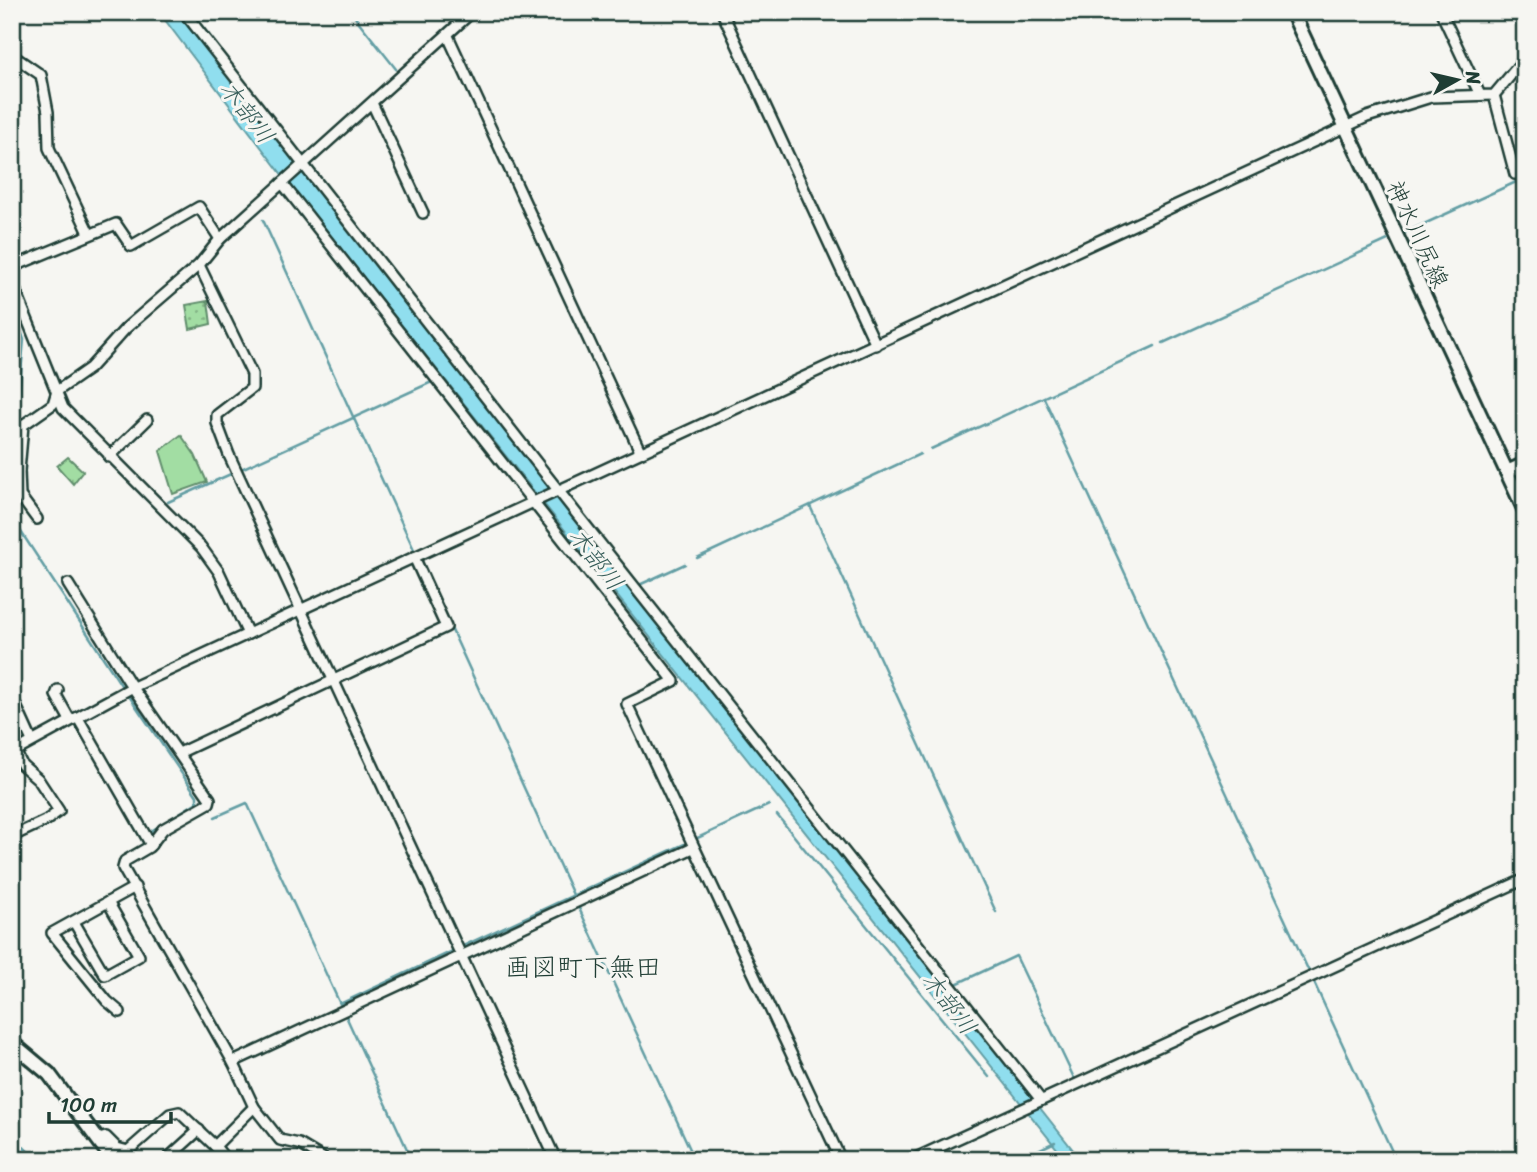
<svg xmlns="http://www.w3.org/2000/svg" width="1537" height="1172" font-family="Sriracha,'Klee One',sans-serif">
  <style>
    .grass { fill: url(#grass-dots); stroke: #608d6c; stroke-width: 2 }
    .park { fill: url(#park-tufts); stroke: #608d6c; stroke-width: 2 }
    .pitch { fill: #a2dda3; stroke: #608d6c; stroke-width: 2 }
    .water { fill: #90deee; stroke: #639ea4; stroke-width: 2 }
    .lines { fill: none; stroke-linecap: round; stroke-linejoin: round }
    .stream { stroke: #639ea4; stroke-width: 2.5 }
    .street-casing { stroke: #1f3d34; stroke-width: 14 }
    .secondary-casing { stroke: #1f3d34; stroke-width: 18 }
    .street { stroke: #f6f6f2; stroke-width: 9 }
    .secondary { stroke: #f6f6f2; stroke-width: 12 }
    .labels { text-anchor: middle; stroke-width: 6; stroke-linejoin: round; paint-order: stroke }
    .street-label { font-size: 23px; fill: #1f3d34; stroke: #f6f6f2 }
    .water-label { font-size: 24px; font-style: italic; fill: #365d59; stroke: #f6f6f2 }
    .quarter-label { font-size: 26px; fill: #1f3d34; stroke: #f6f6f2 }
  </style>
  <defs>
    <pattern id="grass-dots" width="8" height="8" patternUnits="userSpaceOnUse" patternTransform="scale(1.75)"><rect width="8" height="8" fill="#a2dda3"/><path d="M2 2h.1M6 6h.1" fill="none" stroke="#83b486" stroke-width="1.8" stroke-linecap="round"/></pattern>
    <pattern id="park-tufts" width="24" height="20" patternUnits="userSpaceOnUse" patternTransform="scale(1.75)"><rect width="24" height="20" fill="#a2dda3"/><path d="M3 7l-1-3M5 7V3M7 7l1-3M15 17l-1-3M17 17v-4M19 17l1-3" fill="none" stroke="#83b486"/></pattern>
  </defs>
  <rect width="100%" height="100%" fill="#f6f6f2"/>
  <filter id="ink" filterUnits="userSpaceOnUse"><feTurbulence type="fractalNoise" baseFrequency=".0143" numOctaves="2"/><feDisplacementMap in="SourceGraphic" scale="14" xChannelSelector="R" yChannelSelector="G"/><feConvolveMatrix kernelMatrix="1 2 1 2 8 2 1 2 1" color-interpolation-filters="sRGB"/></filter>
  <g filter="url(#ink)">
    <!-- grass -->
    <path class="grass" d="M208 301 211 324 190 329 186 305Z"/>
    <!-- park -->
    <path class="park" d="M68 457 83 471 73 484 57 466Z"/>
    <!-- pitch -->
    <path class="pitch" d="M181 435 195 455 207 482 173 494 160 451Z"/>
    <!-- water -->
    <g class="water">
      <path d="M159 12H177L1081 1160H1066L283 176Z"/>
      <path d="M12 1135 37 1160H12Z"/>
    </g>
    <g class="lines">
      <!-- stream -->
      <g class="stream">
        <path d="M351 12 396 69"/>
        <path d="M263 220 416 554"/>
        <path d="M1402 234 1525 178"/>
        <path d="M12 304 24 340 12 471"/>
        <path d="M1163 343 1390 239"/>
        <path d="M1044 398 1396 1160"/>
        <path d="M931 449 1155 346"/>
        <path d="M239 470 434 381"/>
        <path d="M168 502 233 473"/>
        <path d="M810 506 996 912"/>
        <path d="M12 518 123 688"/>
        <path d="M697 558 920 454"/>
        <path d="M637 586 685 564"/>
        <path d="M450 626 574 897"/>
        <path d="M127 693 197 796V802L148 833"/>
        <path d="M777 815 989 1077"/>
        <path d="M215 817 247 803 340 1004 455 950"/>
        <path d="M578 906 695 1160"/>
        <path d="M461 947 769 805"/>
        <path d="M954 985 1016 956 1074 1078"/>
        <path d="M345 1014 412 1160"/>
        <path d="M1017 1160 1055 1142"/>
      </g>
      <defs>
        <g id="street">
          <path d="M184 12 576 513 1041 1100"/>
          <path d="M722 12 876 345"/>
          <path d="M1441 12 1480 95"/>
          <path d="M448 36 640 451"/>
          <path d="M12 55 41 75 48 112 49 148 89 233"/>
          <path d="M1494 95 1515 174 1525 173"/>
          <path d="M372 103 423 213"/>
          <path d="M282 183 674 681 627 704 841 1160"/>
          <path d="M199 265 252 374V388L217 415V423L229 455 556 1160"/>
          <path d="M12 267 116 224 131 246 199 207 220 239"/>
          <path d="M12 282 63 408 201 547 219 572 248 634"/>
          <path d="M109 457 147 420"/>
          <path d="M19 471 20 496 37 519"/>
          <path d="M12 476 19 471 23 425 53 404 57 391 90 368 126 328 199 265 220 239 472 12"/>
          <path d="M68 584 129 682 210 799 209 803 163 829 149 847 125 861 123 868 233 1062 254 1107 280 1140 299 1144 326 1160"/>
          <path d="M58 690 56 695 70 720"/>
          <path d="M12 697 32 741"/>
          <path d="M78 718 151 845"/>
          <path d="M15 751 22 765 38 779 59 811 47 820 17 834"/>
          <path d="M12 753 131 688 1367 117 1431 97 1494 95 1525 58"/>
          <path d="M179 753 446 627 414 557"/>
          <path d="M74 922 105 975 139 956 108 902"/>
          <path d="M120 1012 107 1001 52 933 135 887"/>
          <path d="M233 1062 693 848"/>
          <path d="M99 1139 106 1137 117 1148 128 1151 170 1114 179 1112 215 1146"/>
          <path d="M166 1160 199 1130"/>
          <path d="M226 1160 215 1146 254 1107"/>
          <path d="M911 1160 1525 879"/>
        </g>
        <g id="secondary">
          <path d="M1292 12 1525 511"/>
          <path d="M1507 472 1525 464"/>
          <path d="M12 1043 49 1074 113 1160"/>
        </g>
      </defs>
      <!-- street casing -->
      <use href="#street" class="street-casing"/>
      <!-- secondary casing -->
      <use href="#secondary" class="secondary-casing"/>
      <!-- street -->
      <use href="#street" class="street"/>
      <!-- secondary -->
      <use href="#secondary" class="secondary"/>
    </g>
  </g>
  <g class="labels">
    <!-- street labels -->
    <g class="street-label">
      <text transform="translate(1418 234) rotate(65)" y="8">神水川尻線</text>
    </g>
    <!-- water labels -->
    <g class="water-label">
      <text transform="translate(247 112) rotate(52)" y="8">木部川</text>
      <text transform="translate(596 559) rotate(52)" y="8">木部川</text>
      <text transform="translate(949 1003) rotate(52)" y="8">木部川</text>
    </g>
    <!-- quarter labels -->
    <g class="quarter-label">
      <text x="583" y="976">画図町下無田</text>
    </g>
  </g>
  <!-- margin -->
  <rect width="1537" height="1172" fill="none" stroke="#f6f6f2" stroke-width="42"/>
  <rect x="21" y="21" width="1495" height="1130" fill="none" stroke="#1f3d34" stroke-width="2.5" filter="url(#ink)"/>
  <!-- north arrow -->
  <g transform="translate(1457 80) rotate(82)" stroke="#f6f6f2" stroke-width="5" paint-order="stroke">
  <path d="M0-5L12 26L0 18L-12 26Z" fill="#1f3d34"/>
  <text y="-10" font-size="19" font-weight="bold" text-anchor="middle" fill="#1f3d34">N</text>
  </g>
  <!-- scale -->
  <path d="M49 1112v10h122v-10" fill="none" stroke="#1f3d34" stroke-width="3.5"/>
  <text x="60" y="1112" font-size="21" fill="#1f3d34" stroke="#f6f6f2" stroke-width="5" paint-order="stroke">100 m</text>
</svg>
